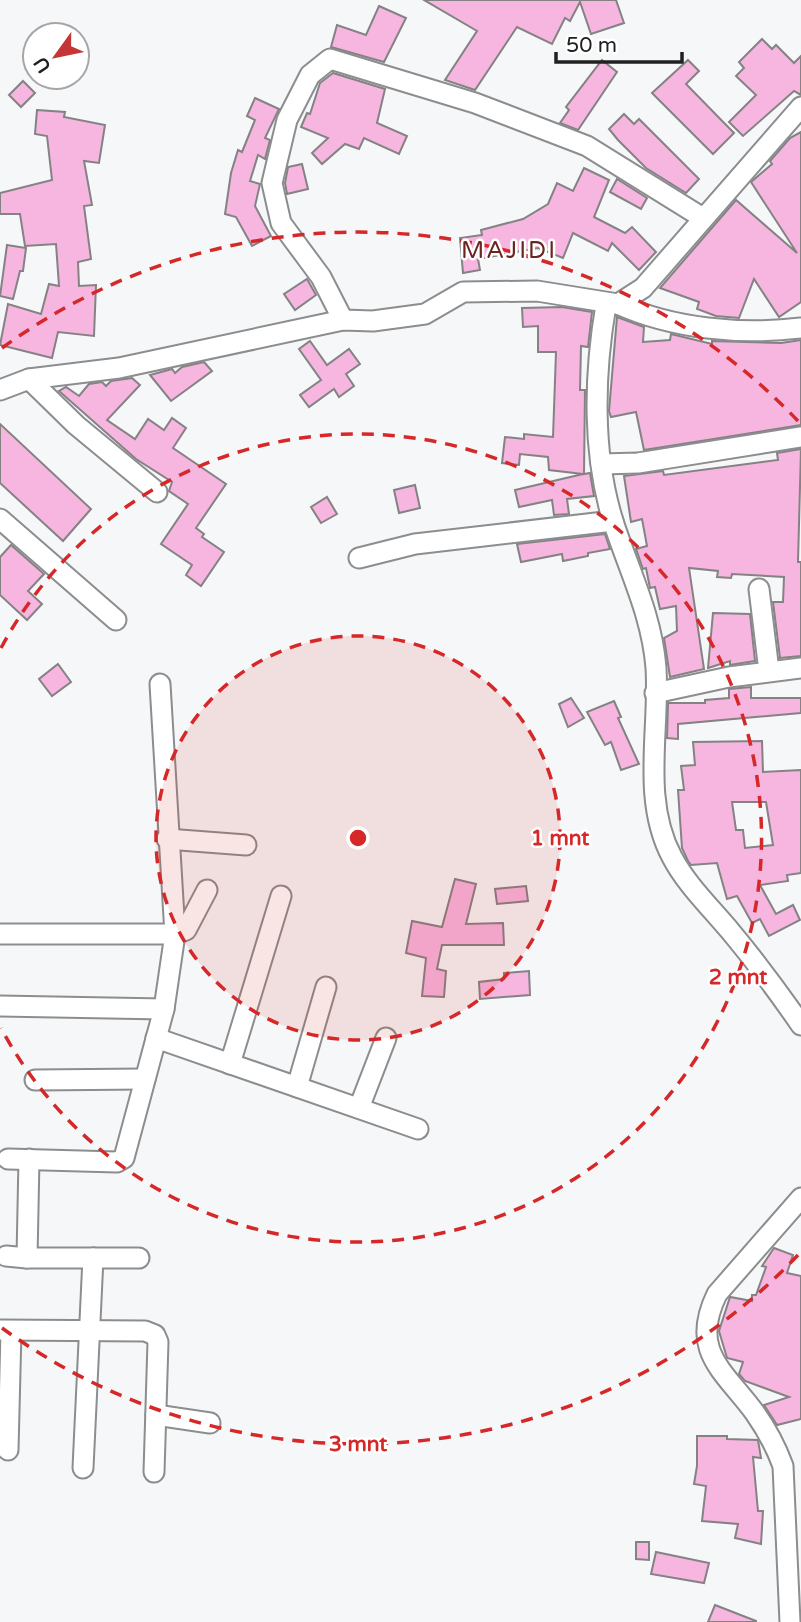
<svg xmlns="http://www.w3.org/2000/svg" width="801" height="1622" font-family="'Varela Round',sans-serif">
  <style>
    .building { fill: #f6b6e0; stroke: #848283; stroke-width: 2; fill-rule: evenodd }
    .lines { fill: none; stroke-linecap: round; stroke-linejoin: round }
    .minor-casing { stroke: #8b8d8e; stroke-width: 23 }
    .minor { stroke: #fff; stroke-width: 19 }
    .ring { fill: none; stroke: #d62828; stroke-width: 3.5; stroke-dasharray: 12 9 }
    .labels { text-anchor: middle; stroke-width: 5; stroke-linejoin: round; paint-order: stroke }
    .quarter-label { font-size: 24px; letter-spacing: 2px; fill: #6a2422; stroke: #fff }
    .centre { fill: #d62828; stroke: #fff; stroke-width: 3.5 }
    .ring-label { font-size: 21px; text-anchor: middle; font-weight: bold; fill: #d62828; stroke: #fff; stroke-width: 5; stroke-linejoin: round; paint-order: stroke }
  </style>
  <rect width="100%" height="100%" fill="#f5f7f8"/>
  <!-- building -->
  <g class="building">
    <path d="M424 0H616L624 23 591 34 580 2 570 21 565 18 552 44 517 27 475 90 445 80 477 31Z"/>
    <path d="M379 6 406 18 384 62 331 47 337 25 366 35Z"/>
    <path d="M762 39 772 49 776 45 794 63 801 56V95L794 91 743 136 729 122 756 95 736 76 744 68 739 62Z"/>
    <path d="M602 60 617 72 578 130 560 123 569 110 566 107Z"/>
    <path d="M688 60 699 71 686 84 734 133 713 154 652 93Z"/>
    <path d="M333 73 385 89 377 123 407 136 399 154 364 138 359 149 345 144 322 164 312 153 328 138 301 127 307 113 310 114 320 83Z"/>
    <path d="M23 81 35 93 21 107 9 95Z"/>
    <path d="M255 98 279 109 265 138 270 140 265 159 258 155 250 181 260 184 255 206 271 236 252 246 236 217 225 214 231 173 238 150 242 152 255 120 247 116Z"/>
    <path d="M37 110 65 112 64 117 105 125 99 163 84 161 92 205 84 206 91 259 78 262 79 286 96 285 94 336 58 332 52 358 0 345 8 304 41 314 49 284 59 286 56 244 25 246 20 214H0V193L52 180 47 136 35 134Z"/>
    <path d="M624 114 634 124 639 119 699 179 686 193 646 168 618 140 609 129Z"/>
    <path d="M801 132V302L779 317 754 279 739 318 716 316 697 309 699 302 660 288 736 200 797 253 751 182 772 164 770 161 790 138Z"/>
    <path d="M302 164 308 189 287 194 285 183 288 167Z"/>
    <path d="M584 168 609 180 594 217 625 233 632 227 656 252 639 270 612 243 608 251 573 233 563 258 538 248 478 259 480 270 463 273 460 238 482 235 481 230 523 219 548 204 557 183 573 191Z"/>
    <path d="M617 179 647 198 641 209 610 192Z"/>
    <path d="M7 245 26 248 23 271H20L13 299 0 296Z"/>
    <path d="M307 279 316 295 295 310 284 294Z"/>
    <path d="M562 307 592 312 588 347 581 346 580 390H585L584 474 590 473 594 496 567 499 569 514 554 515 552 500 519 507 515 490 583 474 549 470 548 457 520 454 519 465 502 463 505 437 524 439V434L553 437 556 352H538V326L523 327 522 308Z"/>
    <path d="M617 317 644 327 643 342 670 340 671 334 712 344V341L781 343 801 340V425L644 450 636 412 611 417 609 411Z"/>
    <path d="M310 341 327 365 349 349 360 364 346 374 354 386 339 397 334 389 309 407 300 395 321 380 299 349Z"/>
    <path d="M204 362 212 371 171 401 150 375 172 369 175 373 182 367Z"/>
    <path d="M132 378 140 385 107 420 135 439 148 419 164 430 172 418 186 428 173 448 226 484 196 528 204 534 202 537 224 552 201 586 186 575 192 565 161 544 188 504 169 491 172 482 136 459 59 391 66 387 79 396 89 384 102 382 106 386 111 381Z"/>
    <path d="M0 424 91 509 63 541 0 483Z"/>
    <path d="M801 449 798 562H801V656L780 658 773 602H783L784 577 732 574 731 578 717 577 718 571 689 568 704 669 670 677 664 638 677 631 676 606 660 609 655 587 650 588 646 568 643 569 636 549 647 546 642 519 631 522 624 476 663 471 664 475 778 460 777 453Z"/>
    <path d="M415 485 420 508 399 513 394 490Z"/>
    <path d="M327 497 337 514 321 523 311 507Z"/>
    <path d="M605 534 610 549 588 553V556L563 561 562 554 521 562 517 544Z"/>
    <path d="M11 545 44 574 28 591 42 604 27 620 0 595V557Z"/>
    <path d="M713 613 750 614 755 661 730 665V661L708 668Z"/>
    <path d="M58 664 71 682 52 696 39 679Z"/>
    <path d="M751 687V698H801V713L678 724V739L667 738 668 703H705V700L729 698V689Z"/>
    <path d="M571 698 584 718 568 727 559 704Z"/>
    <path d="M614 701 621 717 618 718 639 764 621 770 611 742 605 745 587 712Z"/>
    <path d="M762 741 763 772 801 770V873L787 875 788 881 760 885 776 914 793 905 800 920 769 936 760 919 752 923 737 896 727 899 717 863 691 865 688 861 682 848 678 790H684L681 766 695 765 693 742ZM732 802H766L773 845 745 848 743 830H736Z"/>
    <path d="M455 879 476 884 466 924 503 923 504 945H442L437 969 446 971 444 997 422 996 426 958 406 953 412 921 442 927Z"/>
    <path d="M526 886 528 901 497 904 495 889Z"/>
    <path d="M529 971 530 995 480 999 479 982 504 979V973Z"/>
    <path d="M774 1248 793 1255 787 1273 801 1276V1419L777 1425 764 1405 789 1397 745 1381 739 1374 743 1362 727 1358 719 1331 730 1297 752 1301V1295H756L766 1267 762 1266Z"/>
    <path d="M697 1436H727V1439L758 1440 761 1458 753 1457 758 1511H763L761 1544 735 1538 738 1524 702 1521 706 1486 694 1484 697 1466Z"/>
    <path d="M636 1542H649V1560L636 1559Z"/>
    <path d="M656 1552 709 1563 704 1583 651 1574Z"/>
    <path d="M715 1605 756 1621V1622H708Z"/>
  </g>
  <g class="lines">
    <defs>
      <g id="minor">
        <path d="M618 304C673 329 741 335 801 328"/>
        <path d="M606 305C594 374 592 453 613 521 629 571 652 615 656 668 660 730 641 799 672 857 686 884 711 908 731 932 756 962 779 993 801 1025"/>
        <path d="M343 320 321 277 281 223 272 183 287 120 310 75 330 59 475 103 587 146 703 218"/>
        <path d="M29 379 76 425 157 492"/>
        <path d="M0 390 29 379 119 368 343 320 373 321 425 314 463 292 537 291 618 304 643 288 801 107"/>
        <path d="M602 464 638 463 801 437"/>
        <path d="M0 519 116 620"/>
        <path d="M359 558 415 544 613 521"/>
        <path d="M759 589 769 671"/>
        <path d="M655 693 729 677 801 668"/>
        <path d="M167 839 246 845"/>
        <path d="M0 934H175L160 684"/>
        <path d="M0 1006 164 1009 175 934 186 930 207 890"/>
        <path d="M156 1038 418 1129"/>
        <path d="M230 1064 281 896"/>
        <path d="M35 1080 145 1079"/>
        <path d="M297 1087 326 987"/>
        <path d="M359 1108 386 1038"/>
        <path d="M8 1159 117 1162 124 1158 164 1009"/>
        <path d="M29 1159 27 1258H139"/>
        <path d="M6 1256 27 1258"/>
        <path d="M0 1330 145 1331 155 1335 158 1342 154 1472"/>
        <path d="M156 1415 210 1423"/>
        <path d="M8 1450 11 1331"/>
        <path d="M83 1468 93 1258"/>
        <path d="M790 1622 783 1466C776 1447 767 1430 755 1413 724 1371 689 1351 717 1294L801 1198"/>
      </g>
    </defs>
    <!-- minor casing -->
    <use href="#minor" class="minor-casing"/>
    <!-- minor -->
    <use href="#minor" class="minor"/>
  </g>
  <!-- distance rings -->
  <circle cx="358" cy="838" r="202" fill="#d62828" fill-opacity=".12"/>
  <g class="ring">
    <circle cx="358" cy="838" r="202"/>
    <path d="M1 648A404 404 0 1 1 1 1028"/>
    <path d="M798 1255A606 606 0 0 1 2 1328M2 348A606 606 0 0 1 798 421"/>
  </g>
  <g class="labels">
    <!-- quarter labels -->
    <g class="quarter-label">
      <text x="509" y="258">MAJIDI</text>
    </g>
  </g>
  <circle cx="358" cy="838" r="10" class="centre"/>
  <g class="ring-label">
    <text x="560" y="845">1 mnt</text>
    <text x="738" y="984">2 mnt</text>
    <text x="358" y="1451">3 mnt</text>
  </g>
  <!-- north arrow -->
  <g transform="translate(56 56) rotate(237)"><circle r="33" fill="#ffffff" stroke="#a6a6a6" stroke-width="2"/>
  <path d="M0-5L12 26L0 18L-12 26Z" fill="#c43535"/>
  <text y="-10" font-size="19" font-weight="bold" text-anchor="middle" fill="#202121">U</text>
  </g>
  <!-- scale -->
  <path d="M556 52v10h126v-10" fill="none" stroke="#202121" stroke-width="3.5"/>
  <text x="566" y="52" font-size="21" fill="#202121" stroke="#ffffff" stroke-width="5" paint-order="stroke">50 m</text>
</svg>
